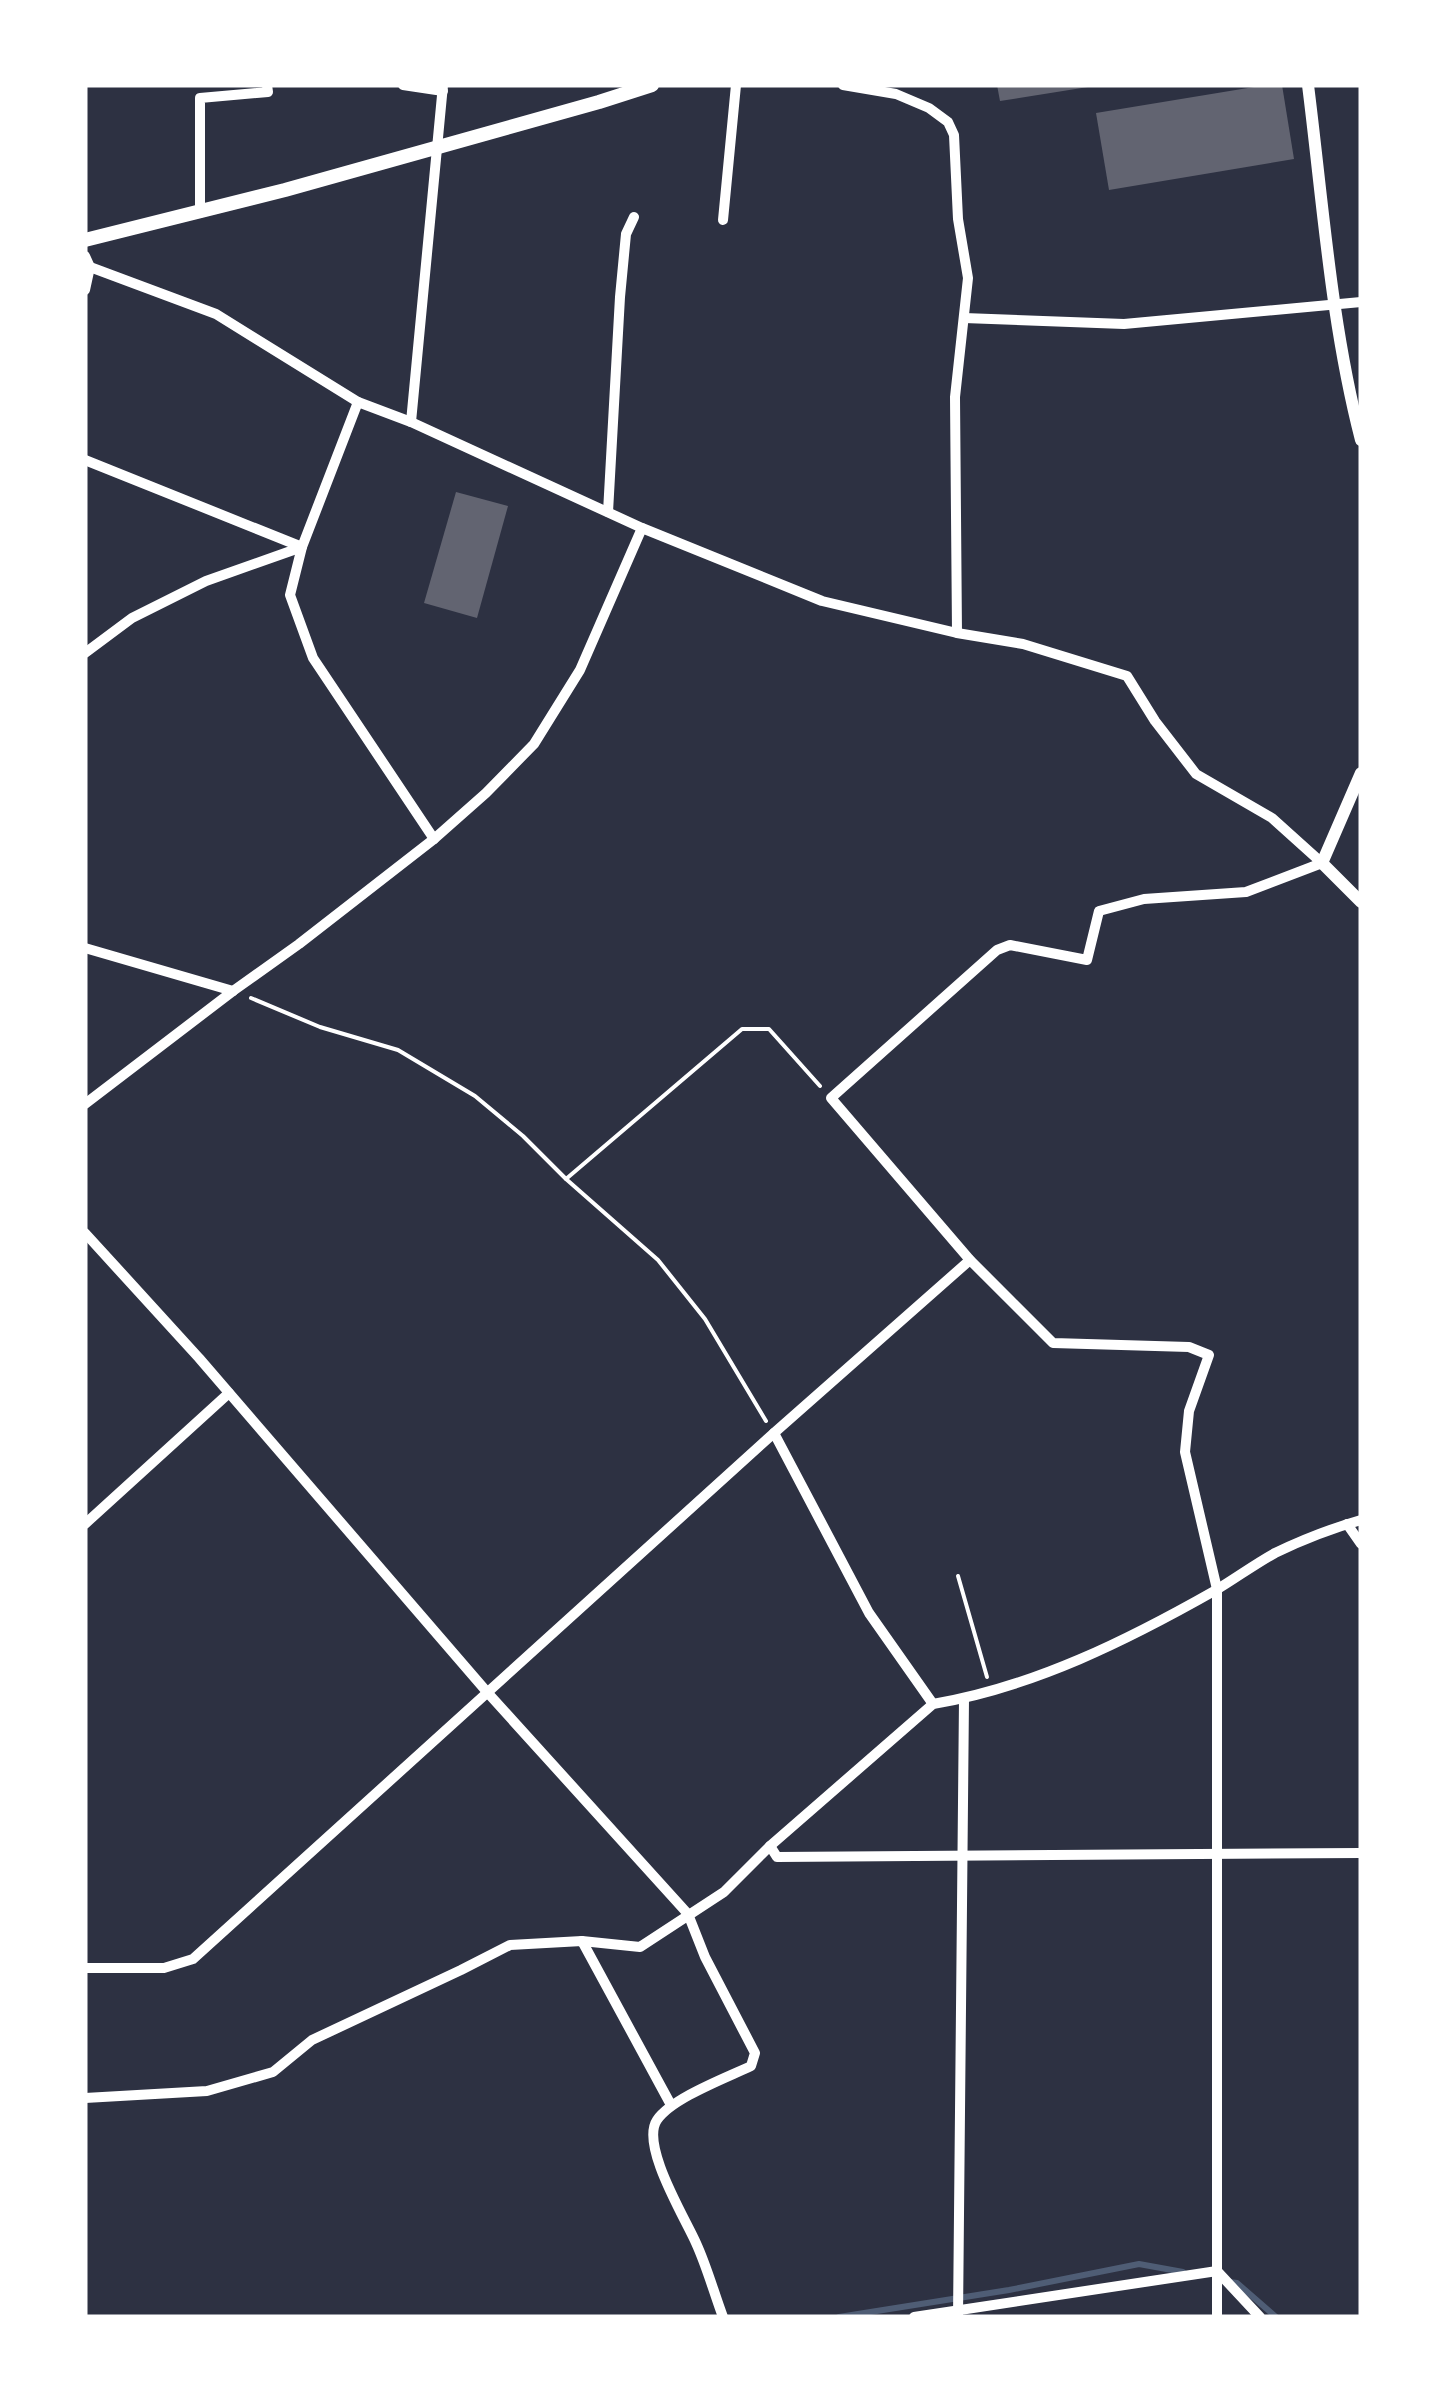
<svg xmlns="http://www.w3.org/2000/svg" width="1446" height="2402" font-family="'Sofia Sans Condensed',sans-serif">
  <style>
    .lines { fill: none; stroke-linecap: round; stroke-linejoin: round }
    .stream { stroke: #4f5d75; stroke-width: 6 }
    .building { fill: #626471 }
    .path { stroke: #fff; stroke-width: 4 }
    .minor { stroke: #fff; stroke-width: 10 }
    .tertiary { stroke: #fff; stroke-width: 12 }
    .secondary { stroke: #fff; stroke-width: 14 }
  </style>
  <rect width="100%" height="100%" fill="#2d3142"/>
  <g class="lines">
    <!-- stream -->
    <g class="stream">
      <path d="M1230 2282 1237 2283 1276 2317"/>
      <path d="M839 2317 1009 2290 1139 2264 1183 2272"/>
    </g>
  </g>
  <!-- building -->
  <g class="building">
    <path d="M997 85H1088V87L1000 101Z"/>
    <path d="M1266 85H1282L1294 159 1109 190 1096 113Z"/>
    <path d="M456 492 508 506 477 618 424 603Z"/>
  </g>
  <g class="lines">
    <!-- path -->
    <g class="path">
      <path d="M251 998 320 1027 398 1050 475 1096 523 1136 566 1179 658 1260 705 1319 766 1421"/>
      <path d="M566 1179 742 1029H769L820 1086"/>
      <path d="M958 1576 987 1677"/>
    </g>
    <!-- minor -->
    <g class="minor">
      <path d="M403 85 443 91"/>
      <path d="M843 85 896 94 929 108 948 122 954 135 958 219 968 278 955 397 957 633"/>
      <path d="M200 213V98L268 92 267 85"/>
      <path d="M723 220 736 85"/>
      <path d="M85 256 90 267 85 290"/>
      <path d="M90 267 216 314 358 402 411 422 642 528 822 601 957 633 1023 644 1127 676 1155 721 1196 774 1272 818 1322 863 1246 892 1144 899 1099 911 1087 960 1010 945 997 950 831 1098 970 1260 1053 1343 1189 1347 1209 1355 1189 1411 1185 1452 1217 1589V2317"/>
      <path d="M964 318 1124 324 1361 302"/>
      <path d="M411 422 443 85"/>
      <path d="M85 460 302 547 290 595 313 658 434 839"/>
      <path d="M608 512 620 297 626 234 634 217"/>
      <path d="M85 653 132 618 206 581 302 547 358 402"/>
      <path d="M85 948 233 991"/>
      <path d="M85 1104 233 991 299 944 434 839 486 793 534 744 580 670 642 528"/>
      <path d="M85 1233 199 1358 487 1692 688 1914 705 1957 755 2053 751 2066C726 2078 672 2098 657 2120 640 2145 685 2218 696 2243 707 2267 714 2293 723 2317"/>
      <path d="M774 1433 869 1613 933 1704"/>
      <path d="M85 1524 229 1393"/>
      <path d="M1347 1524 1361 1544"/>
      <path d="M770 1846 777 1857C971 1854 1166 1856 1361 1853"/>
      <path d="M582 1941 671 2105"/>
      <path d="M85 1968H164L193 1959 774 1433 970 1260"/>
      <path d="M85 2098 207 2091 273 2072 312 2040 461 1970 510 1945 582 1941 640 1947 724 1892 770 1846 933 1704C1034 1687 1128 1640 1216 1590 1236 1578 1255 1564 1275 1553 1302 1540 1333 1528 1361 1520"/>
      <path d="M914 2317 1217 2271 1260 2317"/>
      <path d="M958 2317 964 1699"/>
    </g>
    <!-- tertiary -->
    <g class="tertiary">
      <path d="M1308 85C1323 204 1331 324 1361 440"/>
      <path d="M1361 773 1322 863 1361 902"/>
    </g>
    <!-- secondary -->
    <path class="secondary" d="M85 240 285 190 599 102 652 85"/>
  </g>
  <!-- border -->
  <rect width="1446" height="2402" fill="none" stroke="#ffffff" stroke-width="175"/>
</svg>
